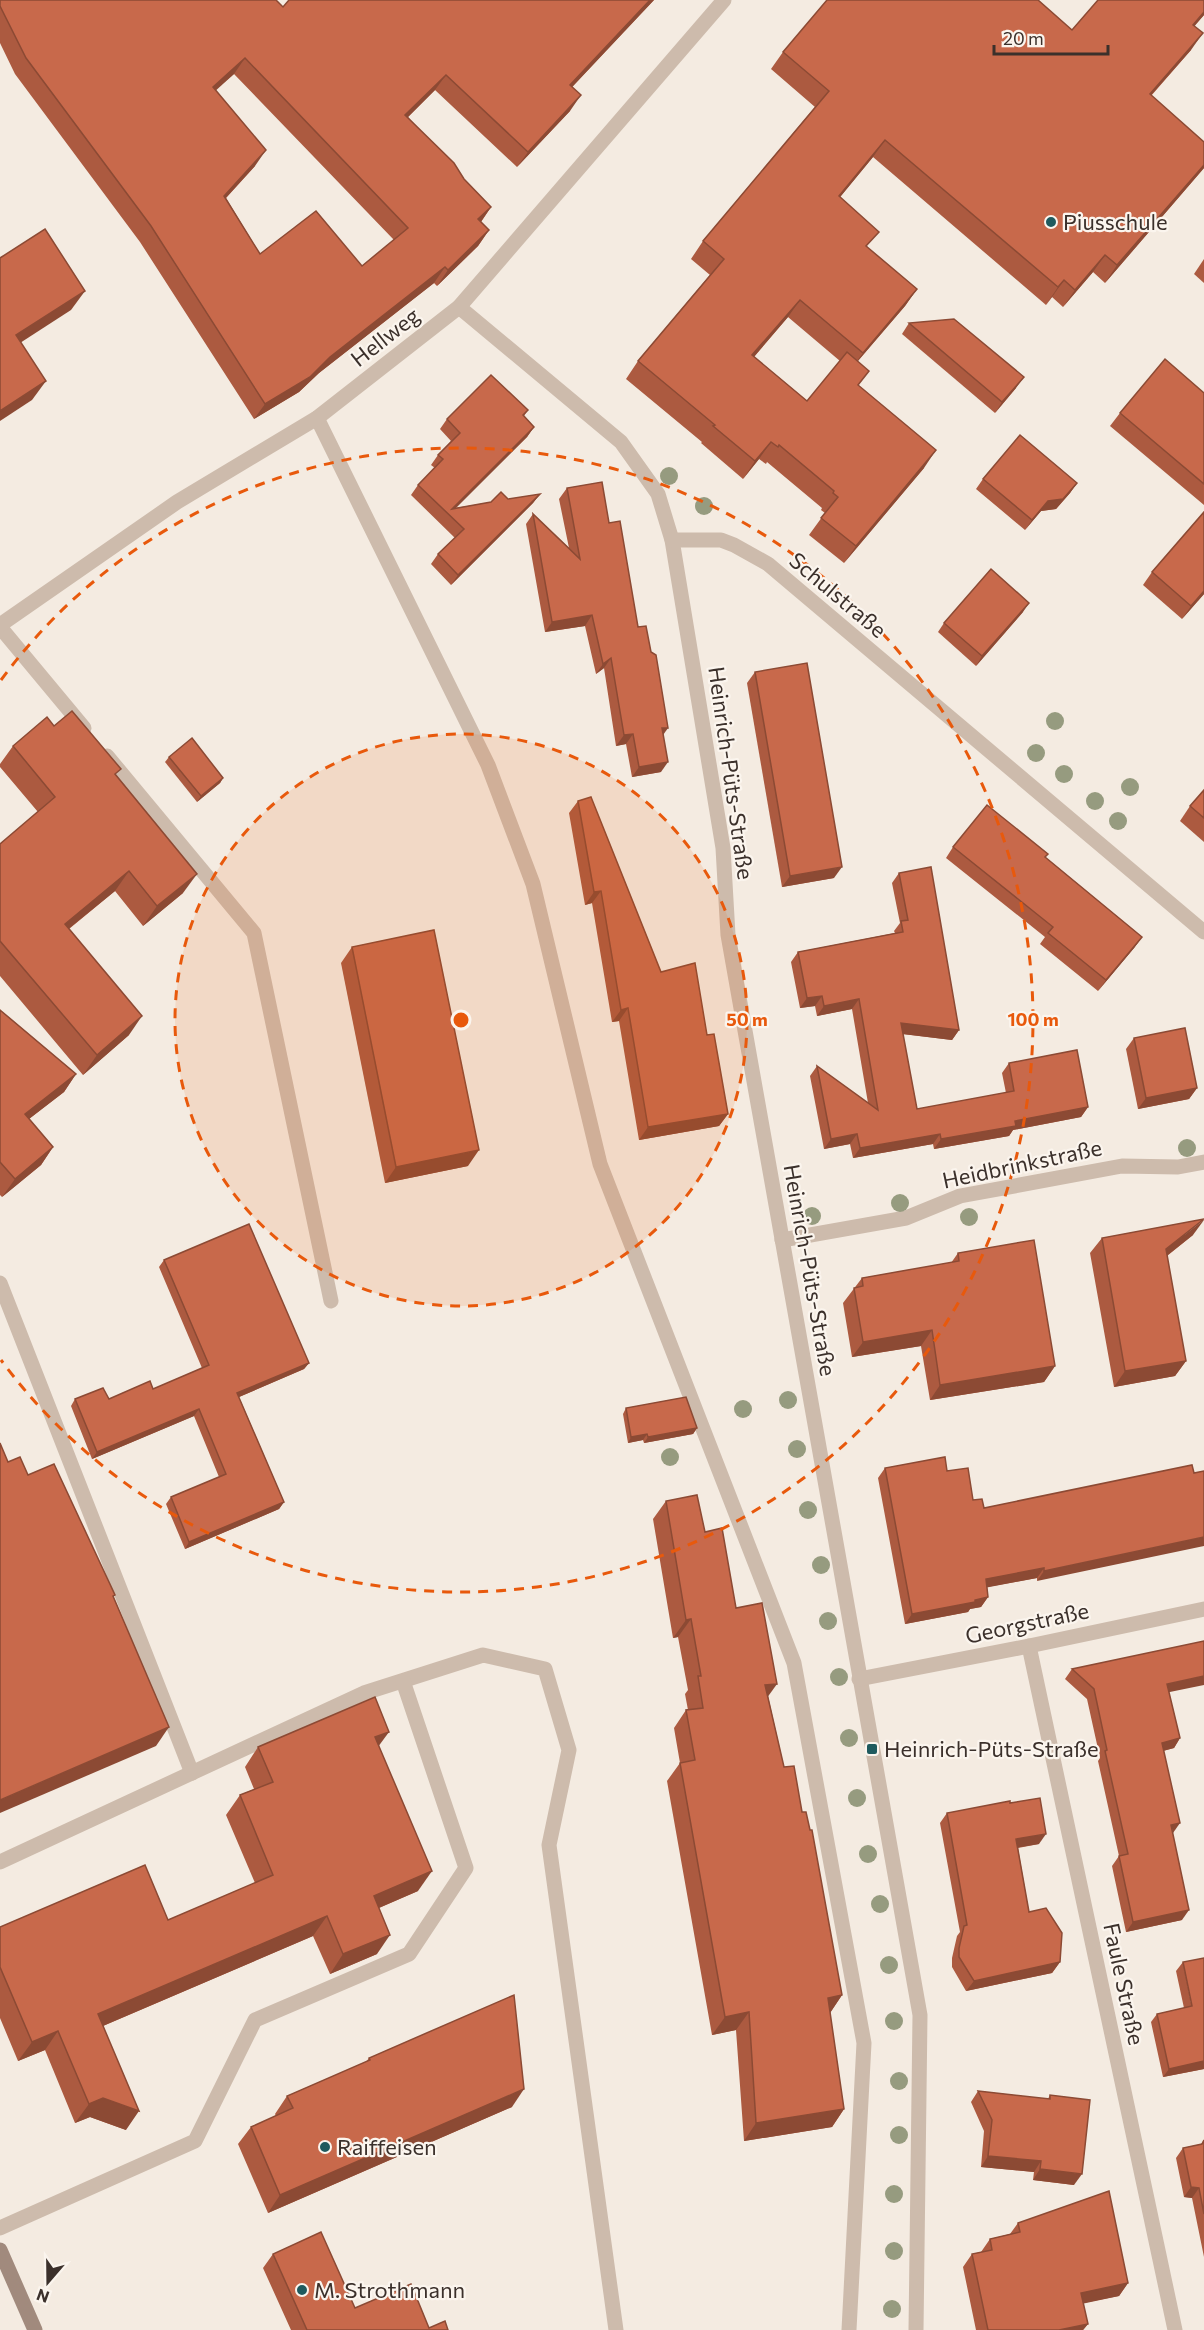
<svg xmlns="http://www.w3.org/2000/svg" width="1204" height="2330" font-family="Commissioner,sans-serif">
  <style>
    .lines { fill: none; stroke-linecap: round; stroke-linejoin: round }
    .lane { stroke: #cdbbac; stroke-width: 15 }
    .street { stroke: #cdbbac; stroke-width: 15 }
    .secondary { stroke: #a18a7d; stroke-width: 15 }
    .tree { fill: #969b7f }
    .wall { fill: #ac5a40; fill-rule: evenodd }
    .shaded-wall { fill: #8c4a34 }
    .building { fill: #c8694b; stroke: #8c4a34; stroke-width: 1.5; fill-rule: evenodd }
    .ring { fill: none; stroke: #e8590c; stroke-width: 3; stroke-dasharray: 10 8 }
    .poi-dot { fill: #1f5a5e; stroke: #fbf5ee; stroke-width: 2 }
    .labels { text-anchor: middle; stroke-width: 4.5; stroke-linejoin: round; paint-order: stroke }
    .poi-label { font-size: 22px; fill: #3b302b; stroke: #fbf5ee; text-anchor: start }
    .street-label { font-size: 22px; fill: #3b302b; stroke: #fbf5ee }
    .centre { fill: #e8590c; stroke: #fbf5ee; stroke-width: 3 }
    .ring-label { font-size: 18px; text-anchor: middle; font-weight: bold; fill: #e8590c; stroke: #fbf5ee; stroke-width: 4.5; stroke-linejoin: round; paint-order: stroke }
  </style>
  <rect width="100%" height="100%" fill="#f4ebe1"/>
  <g class="lines">
    <!-- lane -->
    <g class="lane">
      <path d="M317 418 488 765 533 884 600 1164 794 1663 864 2043 849 2330"/>
      <path d="M0 627 84 728"/>
      <path d="M107 756 254 933 331 1301"/>
      <path d="M0 1283 192 1773"/>
      <path d="M0 1862 364 1693 483 1655 545 1669 569 1750 549 1845 616 2330"/>
      <path d="M0 2228 195 2141 255 2020 409 1954 466 1868 403 1681"/>
    </g>
    <!-- street -->
    <g class="street">
      <path d="M459 307 621 442 658 494 672 540 723 848 728 935 920 2015 916 2330"/>
      <path d="M672 540H721L734 545 768 564 1204 932"/>
      <path d="M0 625 177 502 317 418 459 307 724 0"/>
      <path d="M782 1240 906 1218 960 1196 1122 1166 1178 1167 1204 1162"/>
      <path d="M1029 1646 1175 2330"/>
      <path d="M859 1679 1029 1646 1204 1609"/>
    </g>
    <!-- secondary -->
    <path class="secondary" d="M0 2250 35 2330"/>
  </g>
  <!-- trees -->
  <g class="tree">
    <circle cx="669" cy="476" r="9"/>
    <circle cx="704" cy="506" r="9"/>
    <circle cx="1055" cy="721" r="9"/>
    <circle cx="1036" cy="753" r="9"/>
    <circle cx="1064" cy="774" r="9"/>
    <circle cx="1130" cy="787" r="9"/>
    <circle cx="1095" cy="801" r="9"/>
    <circle cx="1118" cy="821" r="9"/>
    <circle cx="1187" cy="1148" r="9"/>
    <circle cx="900" cy="1203" r="9"/>
    <circle cx="812" cy="1216" r="9"/>
    <circle cx="969" cy="1217" r="9"/>
    <circle cx="788" cy="1400" r="9"/>
    <circle cx="743" cy="1409" r="9"/>
    <circle cx="797" cy="1449" r="9"/>
    <circle cx="670" cy="1457" r="9"/>
    <circle cx="808" cy="1510" r="9"/>
    <circle cx="821" cy="1565" r="9"/>
    <circle cx="828" cy="1621" r="9"/>
    <circle cx="839" cy="1677" r="9"/>
    <circle cx="849" cy="1738" r="9"/>
    <circle cx="857" cy="1798" r="9"/>
    <circle cx="868" cy="1854" r="9"/>
    <circle cx="880" cy="1904" r="9"/>
    <circle cx="889" cy="1965" r="9"/>
    <circle cx="894" cy="2021" r="9"/>
    <circle cx="899" cy="2081" r="9"/>
    <circle cx="899" cy="2135" r="9"/>
    <circle cx="894" cy="2194" r="9"/>
    <circle cx="894" cy="2251" r="9"/>
    <circle cx="892" cy="2309" r="9"/>
  </g>
  <!-- wall -->
  <g class="wall">
    <path d="M0 0 283 7 289 0H654L572 87 570 111 517 167 435 90 408 117 464 179 491 207 481 222 489 230 478 246 437 286 434 283 319 373 299 392 254 419 140 242 15 74 0 43ZM234 74 394 240 362 266 260 254 226 198 255 166 215 90Z"/>
    <path d="M1204 0V15L1194 26 1191 50 1151 96 1204 142V168L1105 283 1093 272 1063 307 1052 297 1046 305 873 157 840 197 868 248 917 289 905 306 858 361 859 386 924 468 844 563 809 535 825 513 821 510 822 508 767 462 766 464 759 459 743 479 701 443 702 442 626 379 638 361 710 275 691 259 703 241 815 107 771 69 783 52 1072 30ZM788 317 840 361 807 401 754 357Z"/>
    <path d="M1204 259V283L1194 274Z"/>
    <path d="M909 323 1016 388 995 413 902 334Z"/>
    <path d="M1204 393V505L1110 426 1120 413Z"/>
    <path d="M528 410 524 416 534 427 527 437 455 508 540 494 533 503 451 585 431 564 438 554 455 538 411 495 418 485 435 468 431 465 438 455 451 441 440 429 447 419Z"/>
    <path d="M983 479 1077 483 1070 493 1056 509 1041 511 1025 530 976 489Z"/>
    <path d="M567 488 609 523 638 627 663 734 661 772 632 777 626 744 616 746 604 668 596 674 585 626 545 632 526 524 533 514 569 548 559 499Z"/>
    <path d="M1204 512V594L1182 619 1143 585 1152 572Z"/>
    <path d="M1023 612 976 666 938 632 944 623Z"/>
    <path d="M755 672 834 878 782 887 747 683Z"/>
    <path d="M54 726 117 776 183 893 143 926 115 891 69 929 129 1035 83 1075 0 976V844L38 812 0 767V764L13 746Z"/>
    <path d="M169 757 223 778 220 783 197 802 165 762Z"/>
    <path d="M1204 790V842L1180 821 1190 806Z"/>
    <path d="M578 801 661 972 707 1035 728 1114 719 1126 639 1140 619 1021 612 1022 592 903 585 905 569 813Z"/>
    <path d="M953 847 1045 857 1142 937 1134 948 1098 991 1040 944 1045 937 946 858Z"/>
    <path d="M899 873 959 1030 952 1040 903 1034 917 1109 1006 1093 1002 1073 1009 1063 1088 1107 1081 1117 1013 1130 1009 1136 934 1149 933 1144 853 1158 850 1144 824 1149 810 1076 817 1066 868 1103 852 1009 817 1016 815 1006 800 1008 791 962 798 952 895 933 894 931 900 923 892 883Z"/>
    <path d="M352 947 468 1166 385 1183 341 963Z"/>
    <path d="M0 1010 76 1074 64 1092 29 1119 53 1147 41 1165 2 1197 0 1195Z"/>
    <path d="M1134 1038 1197 1088 1189 1099 1138 1109 1126 1049Z"/>
    <path d="M1193 1235 1167 1256 1186 1361 1175 1376 1114 1387 1090 1253 1102 1238Z"/>
    <path d="M958 1253 1055 1366 1044 1382 930 1400 921 1346 852 1357 843 1303 862 1278 951 1263Z"/>
    <path d="M164 1260 309 1363 304 1369 239 1397 284 1502 279 1509 185 1549 166 1504 171 1497 219 1477 194 1416 92 1459 71 1406 75 1399H109L153 1389 202 1368 159 1267Z"/>
    <path d="M626 1408 697 1428 693 1434 644 1443 643 1440 628 1443 623 1414Z"/>
    <path d="M1192 1465 1037 1581V1578L987 1587 988 1597 981 1607 970 1609 968 1612 905 1624 878 1478 885 1468 947 1471 973 1500 984 1508Z"/>
    <path d="M666 1501 705 1532 736 1608 768 1696 784 1767 802 1812 842 1995 830 2013 844 2109 832 2127 744 2141 736 2030 712 2035 667 1781 680 1763 674 1728 686 1710H688L685 1694 688 1690 678 1637 673 1638 653 1519Z"/>
    <path d="M1072 1669 1169 1692 1180 1738 1174 1748 1163 1751 1182 1920 1126 1932 1112 1866 1119 1856 1098 1761 1100 1758 1087 1699 1065 1679Z"/>
    <path d="M258 1747H379L418 1891 379 1908 377 1954 330 1974 313 1936 103 2026 126 2130 90 2117 75 2123 45 2050 18 2061 0 2018V1927L168 1920 255 1883 226 1815 240 1795 254 1789 245 1767Z"/>
    <path d="M1010 1803 1039 1844 1018 1848 1029 1912 1060 1962 1052 1973 966 1991 952 1967V1958L957 1936 960 1932 940 1823 947 1813Z"/>
    <path d="M1183 1962 1204 2069 1163 2077 1151 2022 1157 2014 1184 2008 1176 1971Z"/>
    <path d="M369 2058 512 2107 268 2213 238 2144 251 2127 276 2116 275 2114 287 2096 366 2062Z"/>
    <path d="M978 2091 1048 2099 1050 2095 1074 2185 1033 2180 1034 2172 981 2167 984 2131 971 2102Z"/>
    <path d="M1204 2140V2257L1192 2198 1184 2197 1176 2158 1183 2148 1201 2144Z"/>
    <path d="M1018 2223 1128 2283 1119 2296 1083 2303 1088 2324 1083 2330H976L963 2267 972 2254 981 2252 990 2239 1010 2234Z"/>
    <path d="M273 2254 355 2308 429 2328 448 2330H291L263 2268Z"/>
  </g>
  <!-- shaded-wall -->
  <g class="shaded-wall">
    <path d="M650 0H654L559 101 570 85Z"/>
    <path d="M1204 12V15L1181 42 1193 25Z"/>
    <path d="M1203 33 1191 50 1137 111 1150 94Z"/>
    <path d="M245 58 234 74 202 103 213 87Z"/>
    <path d="M446 75 435 90 394 131 405 115Z"/>
    <path d="M581 95 570 111 517 167 528 152Z"/>
    <path d="M885 140 873 157 827 213 839 196Z"/>
    <path d="M266 150 255 166 213 212 224 196Z"/>
    <path d="M1204 165V168L1105 283 1117 265Z"/>
    <path d="M491 207 480 223 478 219Z"/>
    <path d="M489 230 478 246 437 286 448 270Z"/>
    <path d="M1105 255 1093 272 1063 307 1075 290Z"/>
    <path d="M445 267 434 283 319 373 299 392 254 419 265 404 330 357Z"/>
    <path d="M1064 280 1052 297 1046 305 1058 287Z"/>
    <path d="M917 289 905 306 850 370 863 353Z"/>
    <path d="M85 291 71 310 3 354 16 335Z"/>
    <path d="M800 300 788 317 740 373 752 355Z"/>
    <path d="M1024 377 1016 388 995 413 1002 402Z"/>
    <path d="M46 381 32 400 0 421V411Z"/>
    <path d="M534 427 527 437 449 515 452 509Z"/>
    <path d="M771 442 759 459 743 479 755 461Z"/>
    <path d="M936 450 924 468 844 563 856 546Z"/>
    <path d="M1077 483 1070 493 1056 509 1041 511 1025 530 1032 520 1048 501Z"/>
    <path d="M540 494 533 503 451 585 458 575Z"/>
    <path d="M1204 591V594L1182 619 1191 606Z"/>
    <path d="M1029 603 1023 612 976 666 982 656Z"/>
    <path d="M592 615 585 626 545 632 552 622Z"/>
    <path d="M611 658 604 668 596 674 603 664Z"/>
    <path d="M662 728H668L661 738Z"/>
    <path d="M633 734 626 744 616 746 624 735Z"/>
    <path d="M668 762 661 772 632 777 639 767Z"/>
    <path d="M223 778 220 783 197 802 201 796Z"/>
    <path d="M842 867 834 878 782 887 790 876Z"/>
    <path d="M129 871 115 891 51 943 65 924Z"/>
    <path d="M197 874 183 893 143 926 157 906Z"/>
    <path d="M601 891 592 903 585 905 594 892Z"/>
    <path d="M1142 937 1134 948 1098 991 1106 980Z"/>
    <path d="M822 996 815 1006 800 1008 807 998Z"/>
    <path d="M859 999 852 1009 817 1016 824 1006Z"/>
    <path d="M628 1008 619 1021 612 1022 621 1010Z"/>
    <path d="M142 1016 129 1035 83 1075 97 1055Z"/>
    <path d="M901 1023 959 1030 952 1040 894 1033Z"/>
    <path d="M76 1074 64 1092 12 1132 25 1114Z"/>
    <path d="M1197 1088 1189 1099 1138 1109 1146 1098Z"/>
    <path d="M1088 1107 1081 1117 1013 1130 1009 1136 934 1149 941 1139 1015 1121Z"/>
    <path d="M728 1114 719 1126 639 1140 648 1127Z"/>
    <path d="M857 1134 850 1144 824 1149 831 1139Z"/>
    <path d="M940 1134 933 1144 853 1158 860 1148Z"/>
    <path d="M53 1147 41 1165 2 1197 15 1179Z"/>
    <path d="M479 1150 468 1166 385 1183 396 1167Z"/>
    <path d="M1204 1220 1193 1235 1155 1265 1166 1249Z"/>
    <path d="M932 1330 921 1346 852 1357 863 1342Z"/>
    <path d="M1186 1361 1175 1376 1114 1387 1125 1371Z"/>
    <path d="M309 1363 304 1369 232 1400 237 1393Z"/>
    <path d="M1055 1366 1044 1382 930 1400 940 1385Z"/>
    <path d="M199 1409 194 1416 92 1459 97 1452Z"/>
    <path d="M697 1428 693 1434 644 1443 648 1437Z"/>
    <path d="M647 1434 643 1440 628 1443 631 1437Z"/>
    <path d="M284 1502 279 1509 185 1549 189 1542Z"/>
    <path d="M1204 1537V1546L1037 1581 1044 1571Z"/>
    <path d="M1044 1568 1037 1578 979 1589 986 1579Z"/>
    <path d="M988 1597 981 1607 970 1609 968 1612 905 1624 912 1614Z"/>
    <path d="M691 1619 678 1637 673 1638 686 1620Z"/>
    <path d="M1204 1676V1685L1160 1694 1167 1684Z"/>
    <path d="M777 1684 764 1702 765 1685Z"/>
    <path d="M169 1727 156 1746 0 1813V1800Z"/>
    <path d="M389 1732 375 1751V1737Z"/>
    <path d="M1180 1738 1174 1748 1155 1753 1162 1743Z"/>
    <path d="M1180 1823 1173 1833 1171 1825Z"/>
    <path d="M1046 1834 1039 1844 1009 1849 1016 1839Z"/>
    <path d="M432 1871 418 1891 360 1916 374 1896Z"/>
    <path d="M1189 1910 1182 1920 1126 1932 1133 1922Z"/>
    <path d="M327 1916 313 1936 84 2034 98 2014Z"/>
    <path d="M390 1935 377 1954 330 1974 343 1954Z"/>
    <path d="M1060 1962 1052 1973 966 1991 974 1981Z"/>
    <path d="M842 1995 830 2013 828 1998Z"/>
    <path d="M749 2012 736 2030 712 2035 725 2017Z"/>
    <path d="M58 2031 45 2050 18 2061 32 2042Z"/>
    <path d="M1204 2061V2069L1163 2077 1169 2069Z"/>
    <path d="M524 2089 512 2107 268 2213 280 2195Z"/>
    <path d="M103 2098 139 2111 126 2130 90 2117 75 2123 89 2104Z"/>
    <path d="M844 2109 832 2127 744 2141 756 2123Z"/>
    <path d="M988 2156 1041 2161 1034 2172 981 2167Z"/>
    <path d="M1040 2169 1082 2174 1074 2185 1033 2180Z"/>
    <path d="M1191 2187 1199 2188 1192 2198 1184 2197Z"/>
    <path d="M1128 2283 1119 2296 1072 2306 1081 2293Z"/>
    <path d="M1088 2324 1083 2330H1059Z"/>
  </g>
  <!-- building -->
  <g class="building">
    <path d="M0 0H276L283 7 289 0H650L570 85 581 95 528 152 446 75 405 115 454 163 464 179 491 207 478 219 489 230 448 270 445 267 330 357 310 377 265 404 151 226 26 58 0 6ZM245 58 408 228 362 266 316 211 260 254 224 196 266 150 213 87Z"/>
    <path d="M827 0H1038L1072 30 1098 0H1204V12L1193 25 1203 33 1150 94 1204 142V165L1117 265 1105 255 1075 290 1064 280 1058 287 885 140 839 196 879 232 866 246 917 289 863 353 800 300 752 355 807 401 847 352 869 371 858 385 936 450 856 546 821 518 838 497 833 493 834 491 779 445 778 447 771 442 755 461 713 426 715 425 638 361 724 259 703 241 829 91 783 52Z"/>
    <path d="M45 229 85 291 16 335 46 381 0 411V258Z"/>
    <path d="M954 319 1024 377 1002 402 909 323Z"/>
    <path d="M1165 359 1204 393V484L1120 413Z"/>
    <path d="M491 375 528 410 523 415 534 427 452 509 491 502 501 492 508 499 540 494 458 575 438 554 464 529 418 485 443 459 438 455 460 433 447 419Z"/>
    <path d="M1020 435 1077 483 1063 499 1048 501 1032 520 983 479Z"/>
    <path d="M602 482 609 523 620 521 638 627 646 626 651 652 656 655 668 728H662L668 762 639 767 633 734 624 735 611 658 603 664 592 615 552 622 533 514 580 559 567 488Z"/>
    <path d="M1204 512V591L1191 606 1152 572Z"/>
    <path d="M991 569 1029 603 982 656 944 623Z"/>
    <path d="M807 663 842 867 790 876 755 672Z"/>
    <path d="M72 711 121 769 115 774 197 874 157 906 129 871 65 924 142 1016 97 1055 0 941V844L55 797 13 746 47 717 54 726Z"/>
    <path d="M192 738 223 778 201 796 169 757Z"/>
    <path d="M1204 790V818L1190 806Z"/>
    <path d="M591 797 661 972 695 963 707 1035 714 1034 728 1114 648 1127 628 1008 621 1010 601 891 594 892 578 801Z"/>
    <path d="M987 805 1048 854 1045 857 1142 937 1106 980 1048 933 1053 927 953 847Z"/>
    <path d="M931 867 959 1030 901 1023 917 1109 1014 1091 1009 1063 1077 1050 1088 1107 1015 1121 1016 1126 941 1139 940 1134 860 1148 857 1134 831 1139 817 1066 878 1110 859 999 824 1006 822 996 807 998 798 952 903 932 901 921 908 920 899 873Z"/>
    <path d="M434 930 479 1150 396 1167 352 947Z"/>
    <path d="M0 1010 76 1074 25 1114 53 1147 15 1179 0 1162Z"/>
    <path d="M1185 1028 1197 1088 1146 1098 1134 1038Z"/>
    <path d="M1204 1219 1166 1249 1186 1361 1125 1371 1102 1238Z"/>
    <path d="M249 1224 309 1363 237 1393 284 1502 189 1542 171 1497 226 1474 199 1409 97 1452 75 1399 103 1388 109 1399 150 1381 153 1389 209 1365 164 1260Z"/>
    <path d="M1034 1240 1055 1366 940 1385 932 1330 863 1342 854 1288 863 1286 862 1278 959 1261 958 1253Z"/>
    <path d="M686 1397 697 1428 648 1437 647 1434 631 1437 626 1408Z"/>
    <path d="M0 1443 8 1462 20 1457 28 1475 54 1464 115 1595 113 1596 169 1727 0 1800Z"/>
    <path d="M945 1457 947 1471 968 1468 973 1500 982 1499 984 1508 1192 1465 1194 1473 1204 1471V1537L1044 1571V1568L986 1579 988 1597 975 1600V1602L912 1614 885 1468Z"/>
    <path d="M697 1495 705 1532 722 1528 736 1608 762 1603 777 1684 765 1685 784 1767 794 1766 802 1812H806L810 1830H812L842 1995 828 1998 844 2109 756 2123 749 2012 725 2017 680 1763 695 1760 686 1710 703 1708 698 1676H701L691 1619 686 1620 666 1501Z"/>
    <path d="M1204 1641V1676L1167 1684 1180 1738 1162 1743 1180 1823 1171 1825 1189 1910 1133 1922 1119 1856 1128 1854 1105 1751 1107 1750 1094 1689 1072 1669Z"/>
    <path d="M375 1697 389 1732 375 1737 432 1871 374 1896 390 1935 343 1954 327 1916 98 2014 139 2111 103 2098 89 2104 58 2031 32 2042 0 1967V1927L145 1865 168 1920 273 1875 240 1795 273 1782 258 1747Z"/>
    <path d="M1040 1798 1046 1834 1016 1839 1029 1912 1046 1908 1062 1933 1060 1962 974 1981 959 1957V1948L964 1926 967 1925 947 1813 1010 1801V1803Z"/>
    <path d="M1204 1958V2061L1169 2069 1157 2014 1192 2006 1183 1962Z"/>
    <path d="M514 1995 524 2089 280 2195 251 2127 293 2108 287 2096 370 2060 369 2058Z"/>
    <path d="M978 2091 1050 2099V2095L1090 2100 1082 2174 1040 2169 1041 2161 988 2156 992 2120Z"/>
    <path d="M1204 2140V2214L1199 2188 1191 2187 1183 2148 1202 2144Z"/>
    <path d="M1109 2191 1128 2283 1081 2293 1088 2324 1059 2330H988L972 2254 992 2250 990 2239 1020 2232 1018 2223Z"/>
    <path d="M321 2232 355 2308 411 2284 429 2328 445 2321 448 2330H307L273 2254Z"/>
  </g>
  <!-- distance rings -->
  <circle cx="461" cy="1020" r="286" fill="#e8590c" fill-opacity=".12"/>
  <g class="ring">
    <circle cx="461" cy="1020" r="286"/>
    <path d="M1 680A572 572 0 1 1 1 1360"/>
  </g>
  <!-- markers -->
  <g class="poi-dot">
    <circle cx="1051" cy="222" r="6"/>
    <rect x="866" y="1743" width="12" height="12" rx="3"/>
    <circle cx="325" cy="2147" r="6"/>
    <circle cx="302" cy="2290" r="6"/>
  </g>
  <g class="labels">
    <!-- poi labels -->
    <g class="poi-label">
      <text x="1063" y="230">Piusschule</text>
      <text x="884" y="1757">Heinrich-Püts-Straße</text>
      <text x="337" y="2155">Raiffeisen</text>
      <text x="314" y="2298">M. Strothmann</text>
    </g>
    <!-- street labels -->
    <g class="street-label">
      <text transform="translate(385 337) rotate(-38)" y="8">Hellweg</text>
      <text transform="translate(838 595) rotate(40)" y="8">Schulstraße</text>
      <text transform="translate(731 773) rotate(82)" y="8">Heinrich-Püts-Straße</text>
      <text transform="translate(1022 1164) rotate(-12)" y="8">Heidbrinkstraße</text>
      <text transform="translate(810 1270) rotate(80)" y="8">Heinrich-Püts-Straße</text>
      <text transform="translate(1027 1623) rotate(-12)" y="8">Georgstraße</text>
      <text transform="translate(1124 1984) rotate(78)" y="8">Faule Straße</text>
    </g>
  </g>
  <circle cx="461" cy="1020" r="9" class="centre"/>
  <g class="ring-label">
    <text x="747" y="1026">50 m</text>
    <text x="1033" y="1026">100 m</text>
  </g>
  <!-- north arrow -->
  <g transform="translate(48 2282) rotate(200)" stroke="#fbf5ee" stroke-width="4.5" paint-order="stroke">
  <path d="M0-4.5L10 22L0 15L-10 22Z" fill="#3b302b"/>
  <text y="-9" font-size="16" font-weight="bold" text-anchor="middle" fill="#3b302b">N</text>
  </g>
  <!-- scale -->
  <path d="M994 45v9h114v-9" fill="none" stroke="#3b302b" stroke-width="3"/>
  <text x="1003" y="45" font-size="18" fill="#3b302b" stroke="#fbf5ee" stroke-width="4.5" paint-order="stroke">20 m</text>
</svg>
